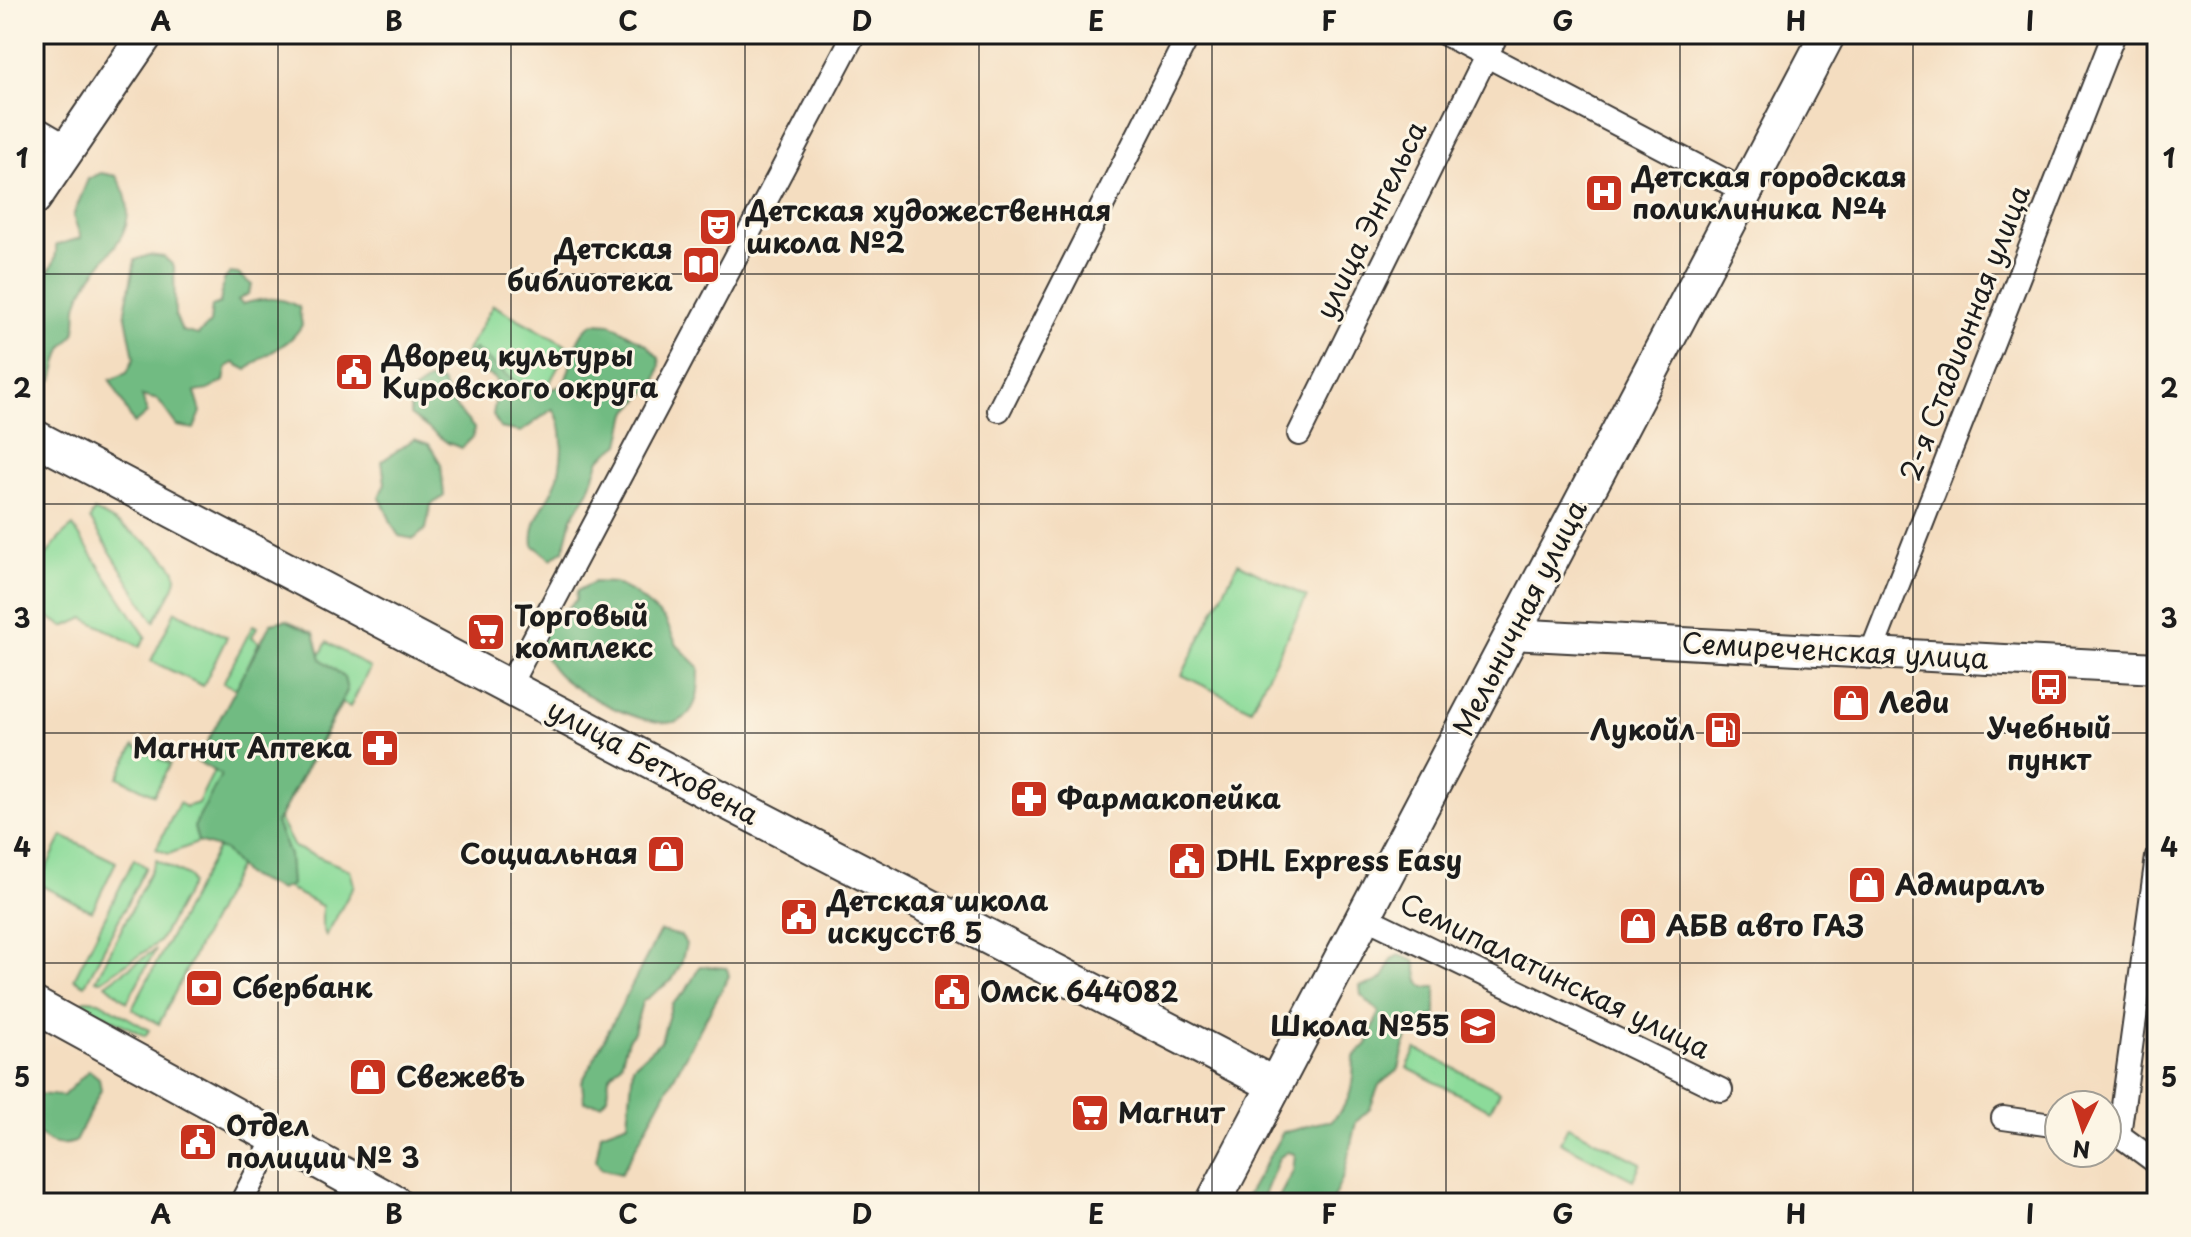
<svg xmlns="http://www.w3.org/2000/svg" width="2191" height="1237" font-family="'Playpen Sans',sans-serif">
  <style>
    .green { fill: #8cdb9a; stroke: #547c5b; stroke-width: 2 }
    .forest { fill: #71bb82; stroke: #466c4f; stroke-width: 2 }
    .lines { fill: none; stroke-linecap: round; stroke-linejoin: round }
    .street-casing { stroke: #3c3935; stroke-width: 26 }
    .secondary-casing { stroke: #3c3935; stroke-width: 34 }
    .primary-casing { stroke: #3c3935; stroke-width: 38 }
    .street { stroke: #fff; stroke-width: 22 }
    .secondary { stroke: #fff; stroke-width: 30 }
    .primary { stroke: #fff; stroke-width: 34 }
    .grid { fill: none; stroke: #1c1c1c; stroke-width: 2; stroke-opacity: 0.55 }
    .labels { text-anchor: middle; stroke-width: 6; stroke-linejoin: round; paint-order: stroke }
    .poi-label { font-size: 28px; font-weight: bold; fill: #1c1c1c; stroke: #fcf5e5; text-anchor: start }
    .street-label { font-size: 28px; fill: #1c1c1c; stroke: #fcf5e5 }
    .neatline { fill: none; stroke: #1c1c1c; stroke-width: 3 }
    .grid-label { font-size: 26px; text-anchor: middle; font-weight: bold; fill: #1c1c1c }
  </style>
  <rect width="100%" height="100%" fill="#fcf5e5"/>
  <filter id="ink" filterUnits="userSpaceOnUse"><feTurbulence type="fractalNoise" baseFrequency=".0125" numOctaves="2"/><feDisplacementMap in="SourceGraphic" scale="16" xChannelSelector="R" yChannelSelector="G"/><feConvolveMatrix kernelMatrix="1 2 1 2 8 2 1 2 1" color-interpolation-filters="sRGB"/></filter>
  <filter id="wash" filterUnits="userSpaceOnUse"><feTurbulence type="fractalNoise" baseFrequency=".006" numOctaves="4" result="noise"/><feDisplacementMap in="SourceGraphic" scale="32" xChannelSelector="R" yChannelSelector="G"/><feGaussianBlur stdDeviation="1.8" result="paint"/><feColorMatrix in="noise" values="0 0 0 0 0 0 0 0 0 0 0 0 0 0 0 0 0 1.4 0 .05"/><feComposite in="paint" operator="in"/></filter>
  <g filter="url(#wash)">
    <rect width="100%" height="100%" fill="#f4ddc0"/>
    <!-- green -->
    <g class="green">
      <path d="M493 305 569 347 542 397 465 354Z"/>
      <path d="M94 511C109 516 179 559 176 577 175 591 160 609 154 622L90 519Z"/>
      <path d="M73 526 146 637 140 647 84 618 64 627 36 609C26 581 51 542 73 526Z"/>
      <path d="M1238 563 1307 597 1251 709 1182 675Z"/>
      <path d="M175 611 227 637 203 686 151 661Z"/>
      <path d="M253 625 257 627 252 637 259 642 237 689 223 683Z"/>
      <path d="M327 642 370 668 350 707 342 703 279 819 294 847 350 870 354 885 326 936 322 925V906L240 863 159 1024 132 1009Z"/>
      <path d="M230 718 215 836 169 854 156 849 179 803 186 807 198 803 213 773 210 760Z"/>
      <path d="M134 746 170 764 154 795 118 777Z"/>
      <path d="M62 836 116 862 92 911 38 884Z"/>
      <path d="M134 859 146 867 85 985 74 979Z"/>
      <path d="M156 860 189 877 191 884 159 942 100 981 96 980Z"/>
      <path d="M156 949 127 1002 106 984Z"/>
      <path d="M85 1000 99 1001 149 1030 145 1036 82 1004Z"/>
      <path d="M1416 1049 1500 1091 1490 1110 1407 1068Z"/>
      <path d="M1568 1126 1641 1163 1633 1180 1560 1142Z"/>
    </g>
    <!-- forest -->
    <g class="forest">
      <path d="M101 173 116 176C154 235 91 257 78 303 75 313 78 325 74 334 71 340 65 344 62 349 58 358 56 370 53 380L37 383 34 381V347L39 342C39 326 32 313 34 297 37 275 58 273 56 245L81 238 73 216 88 179Z"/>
      <path d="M149 255 164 257 174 266 175 315 182 331 198 335 210 323 212 306 220 303 224 280 230 273 238 274 252 285 248 294 238 300 242 304C265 298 277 295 299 307L302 325C288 349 267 350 247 370L234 363 227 367 224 381 208 390 195 392 201 412 194 429 177 426 158 400 142 396 147 413 134 424 110 380 127 373 134 358 125 311 135 260Z"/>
      <path d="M594 323 611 324 647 345 659 358 660 366 656 382 627 413 620 444 600 459 589 490 572 518 564 550 551 559 533 545C529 517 551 502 558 476 563 456 565 425 553 409L521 432 500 428 493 415 498 384 494 378 474 367 469 353 475 349C502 370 527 402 563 385 574 367 571 334 594 323Z"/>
      <path d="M429 380 442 382 453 404 474 428 473 437 462 448 448 443 410 415V393Z"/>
      <path d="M414 439 429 444 441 464 444 496 431 505 426 529 414 539 399 536C389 523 388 510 379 497L385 483 382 461Z"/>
      <path d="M594 582 615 583 634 593 665 619 677 645 699 667C699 685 700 705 684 718 660 737 574 693 556 672 546 661 540 648 540 633L576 600 577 591Z"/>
      <path d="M286 620 314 633 321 659 344 677 347 691 276 823 289 855 291 885 280 890 245 875 224 850 198 842 194 827 221 775 197 761 271 623Z"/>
      <path d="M660 931 681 936 686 944 681 964 672 980 642 1002 634 1032 628 1039 621 1064 609 1077 607 1097 601 1104 584 1102 582 1082Z"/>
      <path d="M1399 955 1415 961 1419 981 1424 987H1436V1015L1410 1025 1399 1069 1379 1085 1370 1109 1356 1122 1344 1175 1331 1203H1276L1293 1171 1295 1154 1287 1152 1279 1158 1261 1203H1243L1283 1132C1301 1131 1312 1121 1331 1121 1353 1101 1353 1085 1354 1057L1367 1044 1379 1012 1361 995 1360 986C1381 983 1385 980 1391 959Z"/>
      <path d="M700 966 727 968 729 976 621 1174 601 1169 596 1160 601 1133 628 1123 633 1066 661 1041 672 1004 686 991Z"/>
      <path d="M89 1070 99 1078 101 1090 75 1142C57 1148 48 1143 34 1130L37 1094 63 1096Z"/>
    </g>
  </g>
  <g filter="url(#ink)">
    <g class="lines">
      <defs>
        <g id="street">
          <path d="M1445 34 1745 191"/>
          <path d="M34 127 70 148"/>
          <path d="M999 410 1189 34"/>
          <path d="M1299 434 1497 34"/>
          <path d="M1871 653 2114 34"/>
          <path d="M509 686 854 34"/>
          <path d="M1363 916 1721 1090"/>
          <path d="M2003 1118 2059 1126"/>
          <path d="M2107 1133 2119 1135 2157 1163"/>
          <path d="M2119 1135 2157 857"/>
          <path d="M241 1203 275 1138"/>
        </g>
        <path id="secondary" d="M1512 634 2157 668"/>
        <g id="primary">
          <path d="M34 198 146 34"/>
          <path d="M34 437 708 792 1273 1084"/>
          <path d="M34 1005 395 1203"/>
          <path d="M1213 1203 1828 34"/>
        </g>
      </defs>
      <!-- street casing -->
      <use href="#street" class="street-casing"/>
      <!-- secondary casing -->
      <use href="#secondary" class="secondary-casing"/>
      <!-- primary casing -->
      <use href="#primary" class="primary-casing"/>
      <!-- street -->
      <use href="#street" class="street"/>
      <!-- secondary -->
      <use href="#secondary" class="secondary"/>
      <!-- primary -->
      <use href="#primary" class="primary"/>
    </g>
  </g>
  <!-- grid -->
  <path class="grid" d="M278 34V1203M511 34V1203M745 34V1203M979 34V1203M1212 34V1203M1446 34V1203M1680 34V1203M1913 34V1203M34 274H2157M34 504H2157M34 733H2157M34 963H2157"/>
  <!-- icons -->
  <defs>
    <symbol id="hospital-square" viewBox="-11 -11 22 22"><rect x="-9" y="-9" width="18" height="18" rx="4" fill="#c8321e" stroke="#fcf5e5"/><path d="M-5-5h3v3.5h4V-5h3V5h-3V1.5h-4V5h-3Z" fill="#fff"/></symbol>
    <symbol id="theatre-square" viewBox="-11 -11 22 22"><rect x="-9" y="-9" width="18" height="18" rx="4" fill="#c8321e" stroke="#fcf5e5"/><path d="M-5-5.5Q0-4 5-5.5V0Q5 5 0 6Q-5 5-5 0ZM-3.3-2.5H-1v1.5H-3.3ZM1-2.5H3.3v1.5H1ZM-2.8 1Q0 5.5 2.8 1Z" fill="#fff"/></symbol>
    <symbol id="library-square" viewBox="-11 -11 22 22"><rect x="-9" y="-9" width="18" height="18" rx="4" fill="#c8321e" stroke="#fcf5e5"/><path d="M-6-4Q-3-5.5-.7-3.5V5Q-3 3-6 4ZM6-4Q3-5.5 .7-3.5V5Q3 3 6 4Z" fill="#fff"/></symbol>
    <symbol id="civic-square" viewBox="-11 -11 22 22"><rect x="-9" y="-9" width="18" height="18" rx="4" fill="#c8321e" stroke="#fcf5e5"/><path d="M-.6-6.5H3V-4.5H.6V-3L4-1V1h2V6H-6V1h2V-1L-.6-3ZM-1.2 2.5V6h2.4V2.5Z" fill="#fff"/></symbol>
    <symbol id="supermarket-square" viewBox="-11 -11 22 22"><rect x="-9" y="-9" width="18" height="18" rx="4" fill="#c8321e" stroke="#fcf5e5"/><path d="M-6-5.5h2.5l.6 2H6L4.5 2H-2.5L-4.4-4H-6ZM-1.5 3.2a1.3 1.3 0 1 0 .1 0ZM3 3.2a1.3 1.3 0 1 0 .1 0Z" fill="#fff"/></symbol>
    <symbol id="bus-square" viewBox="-11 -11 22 22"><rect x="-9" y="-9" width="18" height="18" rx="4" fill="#c8321e" stroke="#fcf5e5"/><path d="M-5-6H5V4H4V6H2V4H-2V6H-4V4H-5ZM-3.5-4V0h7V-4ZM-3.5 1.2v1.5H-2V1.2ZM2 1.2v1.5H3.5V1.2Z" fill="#fff"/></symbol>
    <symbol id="shop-square" viewBox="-11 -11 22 22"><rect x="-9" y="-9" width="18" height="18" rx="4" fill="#c8321e" stroke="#fcf5e5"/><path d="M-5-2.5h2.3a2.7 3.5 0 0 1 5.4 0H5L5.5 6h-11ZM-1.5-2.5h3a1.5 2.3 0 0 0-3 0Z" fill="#fff"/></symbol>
    <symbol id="fuel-square" viewBox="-11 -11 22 22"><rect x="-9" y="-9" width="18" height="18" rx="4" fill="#c8321e" stroke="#fcf5e5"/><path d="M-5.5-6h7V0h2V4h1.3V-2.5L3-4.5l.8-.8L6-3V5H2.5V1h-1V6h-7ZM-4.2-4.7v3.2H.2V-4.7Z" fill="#fff"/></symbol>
    <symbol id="pharmacy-square" viewBox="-11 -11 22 22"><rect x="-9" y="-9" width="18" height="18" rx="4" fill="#c8321e" stroke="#fcf5e5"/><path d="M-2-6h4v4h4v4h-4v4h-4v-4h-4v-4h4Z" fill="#fff"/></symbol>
    <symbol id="bank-square" viewBox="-11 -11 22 22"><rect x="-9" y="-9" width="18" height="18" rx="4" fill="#c8321e" stroke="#fcf5e5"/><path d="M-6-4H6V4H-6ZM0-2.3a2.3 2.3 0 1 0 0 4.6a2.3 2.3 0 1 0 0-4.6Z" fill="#fff"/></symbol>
    <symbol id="school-square" viewBox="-11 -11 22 22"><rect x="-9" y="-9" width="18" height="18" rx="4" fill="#c8321e" stroke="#fcf5e5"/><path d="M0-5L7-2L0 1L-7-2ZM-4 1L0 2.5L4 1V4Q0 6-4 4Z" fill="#fff"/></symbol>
  </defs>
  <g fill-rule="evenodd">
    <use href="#hospital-square" x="1582" y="171" width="44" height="44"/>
    <use href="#theatre-square" x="696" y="205" width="44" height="44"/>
    <use href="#library-square" x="679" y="243" width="44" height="44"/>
    <use href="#civic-square" x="332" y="350" width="44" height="44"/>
    <use href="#supermarket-square" x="464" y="610" width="44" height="44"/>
    <use href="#bus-square" x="2027" y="665" width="44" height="44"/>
    <use href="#shop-square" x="1829" y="681" width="44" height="44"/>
    <use href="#fuel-square" x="1701" y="708" width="44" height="44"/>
    <use href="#pharmacy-square" x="358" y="726" width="44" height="44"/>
    <use href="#pharmacy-square" x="1007" y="777" width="44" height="44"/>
    <use href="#shop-square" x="644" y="832" width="44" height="44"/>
    <use href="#civic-square" x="1165" y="839" width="44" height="44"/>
    <use href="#shop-square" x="1845" y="863" width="44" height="44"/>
    <use href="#civic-square" x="777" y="895" width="44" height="44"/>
    <use href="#shop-square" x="1616" y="904" width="44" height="44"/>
    <use href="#bank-square" x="182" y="966" width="44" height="44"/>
    <use href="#civic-square" x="930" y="970" width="44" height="44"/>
    <use href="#school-square" x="1456" y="1004" width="44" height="44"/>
    <use href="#shop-square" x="346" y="1055" width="44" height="44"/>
    <use href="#supermarket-square" x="1068" y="1091" width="44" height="44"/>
    <use href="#civic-square" x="176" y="1120" width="44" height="44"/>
  </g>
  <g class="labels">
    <!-- poi labels -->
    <g class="poi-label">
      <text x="1632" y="187">Детская городская<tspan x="1632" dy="32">поликлиника №4</tspan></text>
      <text x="746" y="221">Детская художественная<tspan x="746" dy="32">школа №2</tspan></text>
      <text x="673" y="259" text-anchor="end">Детская<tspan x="673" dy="32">библиотека</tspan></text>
      <text x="382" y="366">Дворец культуры<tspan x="382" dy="32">Кировского округа</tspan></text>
      <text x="514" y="626">Торговый<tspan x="514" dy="32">комплекс</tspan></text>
      <text x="1879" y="713">Леди</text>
      <text x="2049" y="738" text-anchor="middle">Учебный<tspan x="2049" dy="32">пункт</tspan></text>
      <text x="1695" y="740" text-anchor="end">Лукойл</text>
      <text x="352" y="758" text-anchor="end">Магнит Аптека</text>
      <text x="1057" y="809">Фармакопейка</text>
      <text x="638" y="864" text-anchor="end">Социальная</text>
      <text x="1215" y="871">DHL Express Easy</text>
      <text x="1895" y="895">Адмиралъ</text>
      <text x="827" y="911">Детская школа<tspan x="827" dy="32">искусств 5</tspan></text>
      <text x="1666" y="936">АБВ авто ГАЗ</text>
      <text x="232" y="998">Сбербанк</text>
      <text x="980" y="1002">Омск 644082</text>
      <text x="1450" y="1036" text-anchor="end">Школа №55</text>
      <text x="396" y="1087">Свежевъ</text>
      <text x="1118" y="1123">Магнит</text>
      <text x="226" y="1136">Отдел<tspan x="226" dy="32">полиции № 3</tspan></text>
    </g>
    <!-- street labels -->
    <g class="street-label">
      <text transform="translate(1371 220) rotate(-64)" y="10">улица Энгельса</text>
      <text transform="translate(1965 333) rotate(-69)" y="10">2-я Стадионная улица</text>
      <text transform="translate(1520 618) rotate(-63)" y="10">Мельничная улица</text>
      <text transform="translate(1835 651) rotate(3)" y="10">Семиреченская улица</text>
      <text transform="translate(653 762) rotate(28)" y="10">улица Бетховена</text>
      <text transform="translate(1555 976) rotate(26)" y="10">Семипалатинская улица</text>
    </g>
  </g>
  <!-- margin -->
  <rect width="2191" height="1237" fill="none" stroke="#fcf5e5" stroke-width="88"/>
  <!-- north arrow -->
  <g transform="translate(2083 1129) rotate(184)"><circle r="38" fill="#fcf5e5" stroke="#a29e95" stroke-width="2"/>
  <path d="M0-6L14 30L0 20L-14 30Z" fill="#c8321e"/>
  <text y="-12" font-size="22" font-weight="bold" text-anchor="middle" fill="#1c1c1c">N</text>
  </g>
  <rect x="44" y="44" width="2103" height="1149" class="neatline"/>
  <g class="grid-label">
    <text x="161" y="31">A</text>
    <text x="394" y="31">B</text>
    <text x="628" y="31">C</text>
    <text x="862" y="31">D</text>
    <text x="1096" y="31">E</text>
    <text x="1329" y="31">F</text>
    <text x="1563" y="31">G</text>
    <text x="1796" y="31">H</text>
    <text x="2030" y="31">I</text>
    <text x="22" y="168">1</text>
    <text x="2169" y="168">1</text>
    <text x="22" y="398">2</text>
    <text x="2169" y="398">2</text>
    <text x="22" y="628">3</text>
    <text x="2169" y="628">3</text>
    <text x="22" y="857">4</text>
    <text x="2169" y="857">4</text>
    <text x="22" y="1087">5</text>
    <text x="2169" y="1087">5</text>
    <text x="161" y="1224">A</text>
    <text x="394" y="1224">B</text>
    <text x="628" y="1224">C</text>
    <text x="862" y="1224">D</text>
    <text x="1096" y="1224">E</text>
    <text x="1329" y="1224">F</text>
    <text x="1563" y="1224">G</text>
    <text x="1796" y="1224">H</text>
    <text x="2030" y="1224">I</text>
  </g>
</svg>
